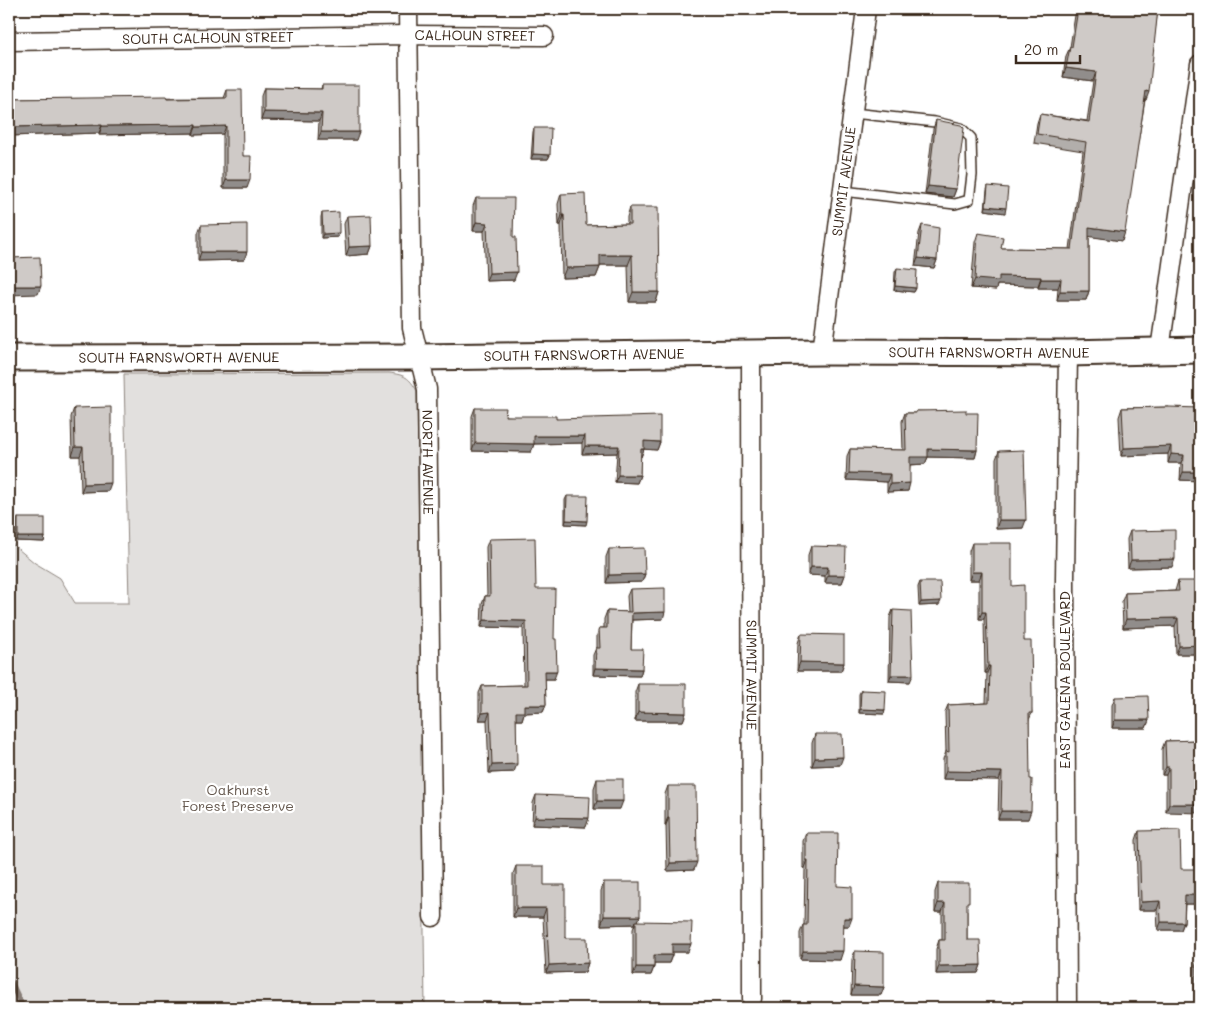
<svg xmlns="http://www.w3.org/2000/svg" width="1209" height="1017" font-family="Mali,sans-serif">
  <style>
    .green { fill: #e2e0de; stroke: #8e857e }
    .lines { fill: none; stroke-linecap: round; stroke-linejoin: round }
    .stream { stroke: #887e77; stroke-width: 6 }
    .lane-casing { stroke: #3b2a1e; stroke-width: 12 }
    .street-casing { stroke: #3b2a1e; stroke-width: 21 }
    .secondary-casing { stroke: #3b2a1e; stroke-width: 29 }
    .lane { stroke: #fff; stroke-width: 9 }
    .street { stroke: #fff; stroke-width: 18 }
    .secondary { stroke: #fff; stroke-width: 25 }
    .wall { fill: #b2aeab; stroke: #3b2a1e }
    .shaded-wall { fill: #918d8b; stroke: #3b2a1e }
    .building { fill: #cfcac7; stroke: #3b2a1e }
    .labels { text-anchor: middle; stroke-width: 4.5; stroke-linejoin: round; paint-order: stroke }
    .street-label { font-size: 14px; fill: #3b2a1e; stroke: #fff }
    .park-label { font-size: 14px; fill: #65584e; stroke: #fff }
  </style>
  <rect width="100%" height="100%" fill="#fff"/>
  <filter id="ink" filterUnits="userSpaceOnUse"><feTurbulence type="fractalNoise" baseFrequency=".02" numOctaves="2"/><feDisplacementMap in="SourceGraphic" scale="10" xChannelSelector="R" yChannelSelector="G"/><feConvolveMatrix kernelMatrix="1 2 1 2 8 2 1 2 1" color-interpolation-filters="sRGB"/></filter>
  <g filter="url(#ink)">
    <!-- green -->
    <path class="green" d="M389 373C405 375 409 377 417 391L425 1008H9V536L12 544 35 563 60 578 75 603H129L124 374Z"/>
    <g class="lines">
      <!-- stream -->
      <path class="stream" d="M9 978 23 1008"/>
      <defs>
        <path id="lane" d="M843 191 955 204 969 200 972 175 971 138 961 128 935 122 853 113"/>
        <g id="street">
          <path id="s1" d="M408 9 412 328 427 389 433 917"/>
          <path id="s2" d="M9 41 407 35 544 36"/>
          <path d="M1160 350 1200 64"/>
          <path id="s3" d="M822 352 866 9"/>
          <path id="s4" d="M751 353 752 999"/>
          <path d="M1067 1008 1065 579 1068 353"/>
        </g>
        <g id="secondary">
          <path id="s5" d="M9 358 418 357 822 352 1068 353 1200 350"/>
        </g>
      </defs>
      <!-- lane casing -->
      <use href="#lane" class="lane-casing"/>
      <!-- street casing -->
      <use href="#street" class="street-casing"/>
      <!-- secondary casing -->
      <use href="#secondary" class="secondary-casing"/>
      <!-- lane -->
      <use href="#lane" class="lane"/>
      <!-- street -->
      <use href="#street" class="street"/>
      <!-- secondary -->
      <use href="#secondary" class="secondary"/>
    </g>
    <!-- wall -->
    <g class="wall">
      <path d="M1076 9H1158L1146 100H1145L1122 241 1089 236V291L1086 300H1057L1058 288H1038V286L997 285 996 290 971 288 975 242 978 233 1001 248 1070 249 1083 151 1034 143 1037 123 1040 114 1087 121 1093 81 1063 77 1066 56 1070 47Z"/>
      <path d="M322 85 356 140H318L319 121 261 120V96L264 88 321 89Z"/>
      <path d="M227 90 243 156 247 188H223V134L193 135V133L99 135V133L9 136V99L224 98Z"/>
      <path d="M936 120 956 189 953 197 925 194 933 129Z"/>
      <path d="M534 128 550 155 548 159H531L533 132Z"/>
      <path d="M988 186 1005 213 985 210 987 190Z"/>
      <path d="M561 194 586 225 627 224V217L630 207 659 292 656 302H629L628 265H600V267L596 277 562 278 561 225H559L558 204Z"/>
      <path d="M476 198 513 237 514 280 486 281 484 231H473V206Z"/>
      <path d="M322 213 338 237 321 238V217Z"/>
      <path d="M347 216 372 246 369 254 346 256 344 224Z"/>
      <path d="M201 225 244 260 198 261V233Z"/>
      <path d="M922 225 937 260 934 268 915 266 919 233Z"/>
      <path d="M897 268 916 288 914 292 894 290 895 272Z"/>
      <path d="M1169 407 1200 481 1180 480 1181 463H1168V454L1121 456 1119 417 1122 408Z"/>
      <path d="M74 408 108 491 81 492 80 456H72L71 417Z"/>
      <path d="M475 408 505 416 556 419 660 442 657 450 644 449 641 457H640V475L637 483 615 482 617 453 582 454V443L534 444 531 452 472 451V416Z"/>
      <path d="M916 411 966 413 977 450 975 458 928 457 925 464 910 465 908 491 887 492V482L846 480 847 456 850 449 903 450 902 421 905 413H915Z"/>
      <path d="M999 451 1023 528 996 529V459Z"/>
      <path d="M567 496 586 525 565 524V500Z"/>
      <path d="M18 518 45 537 44 542 16 541 17 522Z"/>
      <path d="M1130 531 1172 567 1128 568 1127 539Z"/>
      <path d="M489 539 536 589 554 679H545L546 705 543 712 524 713 522 720H516L514 772 489 773 487 720H479V693L482 686 524 685 523 628 481 627 482 604 485 596H487L486 547Z"/>
      <path d="M972 543 1012 586 1024 641 1032 713 1029 720 1028 819H998L999 780 943 779V759L946 752 945 712 948 705 986 703 987 673H985L984 619H979V580H969V551Z"/>
      <path d="M811 546 845 575 842 583H825V576L808 575V555Z"/>
      <path d="M609 549 645 574 642 582 606 583V557Z"/>
      <path d="M1178 581 1200 654H1176L1175 626 1123 628 1122 601 1125 593 1175 591Z"/>
      <path d="M920 582 939 605 919 606 918 587Z"/>
      <path d="M630 589 663 619 632 620 631 649 642 669 640 676 593 675V655L596 648H597V635L599 628H604V619L607 611 628 612 627 596Z"/>
      <path d="M893 610 910 682 889 681 890 617Z"/>
      <path d="M801 634 844 663 841 671H797L798 643Z"/>
      <path d="M638 684 686 713 683 721H635V692Z"/>
      <path d="M861 690 885 710 884 714 859 713V694Z"/>
      <path d="M1115 697 1149 720 1146 728H1112V705Z"/>
      <path d="M815 734 840 765 812 766V743Z"/>
      <path d="M1200 740 1166 812V775H1162V749L1165 741Z"/>
      <path d="M597 779 620 809H594V788Z"/>
      <path d="M668 786 694 870 667 871 666 825H665V794Z"/>
      <path d="M536 795 586 827 532 825 533 803Z"/>
      <path d="M1139 831 1181 869 1200 904H1185L1184 922 1181 930H1158L1157 910H1138L1136 840Z"/>
      <path d="M806 833 837 886 849 926H843L840 960 800 959V933L803 925H804L805 868H803V841Z"/>
      <path d="M516 866 544 885 565 938 588 963 585 972 546 973 543 917H513V874Z"/>
      <path d="M604 882 640 916 638 921 688 952H672V955L669 963H654V967L651 975H633V929L635 924 601 925V891Z"/>
      <path d="M938 883 967 910V940L981 965 978 973 936 974V949L939 940H942V912H935V892Z"/>
      <path d="M855 951 884 987 881 995H851L852 959Z"/>
      <path d="M1197 960 1200 1000H1195V968Z"/>
    </g>
    <!-- shaded-wall -->
    <g class="shaded-wall">
      <path d="M1066 68 1096 72 1093 81 1063 77Z"/>
      <path d="M1146 91 1149 92 1146 100H1143Z"/>
      <path d="M264 112 322 113 319 121 261 120Z"/>
      <path d="M102 125 99 133 9 136V127Z"/>
      <path d="M196 125 193 133 99 135 102 126Z"/>
      <path d="M226 126 223 134 193 135 196 127Z"/>
      <path d="M321 132H359L356 140H318Z"/>
      <path d="M533 154 550 155 548 159H531Z"/>
      <path d="M226 180H250L247 188H223Z"/>
      <path d="M928 186 956 189 953 197 925 194Z"/>
      <path d="M986 206 1006 208 1005 213 985 210Z"/>
      <path d="M562 215H564L561 225H559Z"/>
      <path d="M476 222 487 223 484 231H473Z"/>
      <path d="M1089 227 1125 232 1122 241 1086 236Z"/>
      <path d="M339 233 338 237 321 238 323 234Z"/>
      <path d="M372 246 369 254 346 256 349 247Z"/>
      <path d="M201 252H247L244 260 198 261Z"/>
      <path d="M600 255H632L628 265H596Z"/>
      <path d="M918 258 937 260 934 268 915 266Z"/>
      <path d="M600 267 596 277 562 278 566 268Z"/>
      <path d="M517 272 514 280 486 281 489 273Z"/>
      <path d="M999 276 1041 277 1038 286 997 285 996 290 971 288 975 279Z"/>
      <path d="M1041 279H1061L1058 288H1038Z"/>
      <path d="M9 286H41L38 294 9 295Z"/>
      <path d="M895 286 916 288 914 292 894 290Z"/>
      <path d="M1060 291H1089L1086 300H1057Z"/>
      <path d="M633 292H659L656 302H629Z"/>
      <path d="M534 436H585L582 443 531 444Z"/>
      <path d="M644 441 660 442 657 450 641 449Z"/>
      <path d="M475 443 534 444 531 452 472 451Z"/>
      <path d="M585 446H619L617 453 582 454Z"/>
      <path d="M1171 446 1168 454 1121 456 1124 448Z"/>
      <path d="M75 447H83L80 456H72Z"/>
      <path d="M641 449H644L641 457H638Z"/>
      <path d="M928 449 977 450 975 458 928 457 925 464 907 465 910 457Z"/>
      <path d="M1171 454 1184 455 1181 463H1168Z"/>
      <path d="M1183 472H1200V481L1180 480Z"/>
      <path d="M849 473 890 474 887 482 846 480Z"/>
      <path d="M618 475H640L637 483 615 482Z"/>
      <path d="M111 483 108 491 81 492 84 484Z"/>
      <path d="M910 483 908 491 887 492 890 484Z"/>
      <path d="M566 520 587 521 586 525 565 524Z"/>
      <path d="M999 520H1026L1023 528 996 529Z"/>
      <path d="M18 537H45L44 542 16 541Z"/>
      <path d="M1175 559 1172 567 1128 568 1131 560Z"/>
      <path d="M811 567H828L825 576 808 575Z"/>
      <path d="M972 572H982L979 580H969Z"/>
      <path d="M645 574 642 582 606 583 609 575Z"/>
      <path d="M828 575H845L842 583H825Z"/>
      <path d="M941 601 939 605 919 606 921 602Z"/>
      <path d="M665 612 663 619 630 620 632 613Z"/>
      <path d="M982 612H986L984 619H979Z"/>
      <path d="M1178 618 1175 626 1123 628 1126 619Z"/>
      <path d="M484 620 526 621 523 628 481 627Z"/>
      <path d="M1200 645V654H1176L1179 646Z"/>
      <path d="M800 662 844 663 841 671H797Z"/>
      <path d="M988 666H990L987 673H985Z"/>
      <path d="M595 668 642 669 640 676 593 675Z"/>
      <path d="M545 671H557L554 679H542Z"/>
      <path d="M891 675H913L910 682 889 681Z"/>
      <path d="M524 705H546L543 712 524 713 522 720H513L516 712Z"/>
      <path d="M860 709 885 710 884 714 859 713Z"/>
      <path d="M490 712 487 720H479L482 713Z"/>
      <path d="M638 712 686 713 683 721H635Z"/>
      <path d="M1115 720H1149L1146 728H1112Z"/>
      <path d="M843 757 840 765 812 766 815 758Z"/>
      <path d="M517 764 514 772 489 773 492 765Z"/>
      <path d="M1166 767H1169L1166 775H1162Z"/>
      <path d="M946 771 1002 772 999 780 943 779Z"/>
      <path d="M597 801H623L620 809H594Z"/>
      <path d="M1169 804H1200V813L1166 812Z"/>
      <path d="M1001 811H1031L1028 819H998Z"/>
      <path d="M535 817 589 818 586 827 532 825Z"/>
      <path d="M668 817H669L666 825H665Z"/>
      <path d="M806 860H808L805 868H803Z"/>
      <path d="M697 862 694 870 667 871 670 863Z"/>
      <path d="M1185 895H1200V904H1182Z"/>
      <path d="M1160 901 1157 910H1138L1141 902Z"/>
      <path d="M938 903H945L942 912H935Z"/>
      <path d="M516 908H546L543 917H513Z"/>
      <path d="M604 916H640L637 924 636 921 635 924 601 925Z"/>
      <path d="M844 918H852L849 926H841Z"/>
      <path d="M1161 922H1184L1181 930H1158Z"/>
      <path d="M672 944H691L688 952H669Z"/>
      <path d="M803 951H843L840 960 800 959Z"/>
      <path d="M654 955H672L669 963H651Z"/>
      <path d="M588 963 585 972 546 973 549 965Z"/>
      <path d="M981 965 978 973 936 974 939 966Z"/>
      <path d="M636 967H654L651 975H633Z"/>
      <path d="M854 986 884 987 881 995H851Z"/>
      <path d="M1198 993H1200V1000H1195Z"/>
    </g>
    <!-- building -->
    <g class="building">
      <path d="M1078 9H1158L1149 92 1146 91 1125 232 1089 227V291H1060L1061 279H1041V277L999 276V281L975 279 978 233 1003 237 1001 248 1072 249 1086 142 1037 134 1040 114 1089 122 1096 72 1066 68 1070 47H1072Z"/>
      <path d="M322 85H359V132H321L322 113 264 112V88L322 89Z"/>
      <path d="M227 90H242L243 156H251L250 180H226V126L196 127V125L102 126V125L9 127V99L166 97 167 99 227 98Z"/>
      <path d="M936 120 961 125 964 128 956 189 928 186Z"/>
      <path d="M534 128H551L550 155 533 154Z"/>
      <path d="M988 186 1008 188 1006 208 986 206Z"/>
      <path d="M585 193 586 225 630 224V207H658L659 292H633L632 255H600V267L566 268 564 215H562L561 194Z"/>
      <path d="M476 198H514L513 237H516L517 272 489 273 487 223 476 222Z"/>
      <path d="M339 212V233L323 234 322 213Z"/>
      <path d="M371 215 372 246 349 247 347 216Z"/>
      <path d="M247 224V252H201V225Z"/>
      <path d="M922 225 939 228 937 260 918 258Z"/>
      <path d="M40 257 41 286H9V258Z"/>
      <path d="M897 268 917 270 916 288 895 286Z"/>
      <path d="M111 407V483L84 484 83 447H75L74 408Z"/>
      <path d="M1169 407 1200 408V472H1183L1184 455 1171 454V446L1124 448 1122 408Z"/>
      <path d="M475 408H506L505 416H556V419L660 416V442L644 441V449H641L640 475H618L619 446H585V436H534V444L475 443Z"/>
      <path d="M966 410V413H978L977 450 928 449V457H910V483L890 484V474L849 473 850 449 906 450 905 413H916V411Z"/>
      <path d="M1024 450 1026 520H999V451Z"/>
      <path d="M567 496H588L587 521 566 520Z"/>
      <rect x="18" y="518" width="27" height="19"/>
      <path d="M1175 530V559L1131 560 1130 531Z"/>
      <path d="M535 538 536 589H555L554 639H556L557 671H545L546 705H524V712H516L517 764 492 765 490 712 482 713V686L527 685 526 621 484 620 485 596H490L489 539Z"/>
      <path d="M972 543H1012V586L1024 585V641H1031L1032 694V713H1029L1030 779H1032L1031 811H1001L1002 772 946 771V751L949 752 948 705 989 703 990 666H988L986 612H982V572H972Z"/>
      <path d="M811 546 846 547 845 575H828V567H811Z"/>
      <path d="M644 548 645 574 609 575V549Z"/>
      <path d="M1178 581H1200V645L1179 646 1178 618 1126 619 1125 593 1179 591Z"/>
      <path d="M920 582H940L941 601 921 602Z"/>
      <path d="M665 588V612L632 613 631 649H643L642 669 595 668 596 648H600L599 628H607V611L631 612 630 589Z"/>
      <path d="M893 610 911 611 913 675H891Z"/>
      <path d="M801 634 844 635V663L800 662Z"/>
      <path d="M638 684H686V713L638 712Z"/>
      <path d="M861 690 886 691 885 710 860 709Z"/>
      <path d="M1148 696 1149 720H1115V697Z"/>
      <path d="M815 734H842L843 757 815 758Z"/>
      <path d="M1200 740V804H1169V767H1166L1165 741Z"/>
      <rect x="597" y="779" width="26" height="22"/>
      <path d="M668 786H696L697 862 670 863 669 817H668Z"/>
      <path d="M536 795 590 797 589 818 535 817Z"/>
      <path d="M1180 830 1181 869H1200V895H1185L1184 922H1161L1160 901 1141 902 1139 831Z"/>
      <path d="M806 833H838L837 886 852 887V918H844L843 951H803V925H807L808 860H806Z"/>
      <path d="M516 866H544V885H565V938H587L588 963 549 965 546 908H516Z"/>
      <rect x="604" y="882" width="36" height="34"/>
      <path d="M938 883H969V902H967V940H980L981 965 939 966V940H945V903H938Z"/>
      <path d="M636 921 692 922 691 944H672V955H654V967H636Z"/>
      <path d="M855 951 884 952V987L854 986Z"/>
      <path d="M1197 960H1200V993H1198Z"/>
    </g>
  </g>
  <g class="labels">
    <!-- street labels -->
    <g class="street-label">
      <text dy="5" stroke="none"><textPath href="#s2" startOffset="466">CALHOUN STREET</textPath></text>
      <text dy="5" stroke="none"><textPath href="#s2" startOffset="199">SOUTH CALHOUN STREET</textPath></text>
      <text dy="5" stroke="none"><textPath href="#s3" startOffset="172">SUMMIT AVENUE</textPath></text>
      <text dy="5" stroke="none"><textPath href="#s5" startOffset="980">SOUTH FARNSWORTH AVENUE</textPath></text>
      <text dy="5" stroke="none"><textPath href="#s5" startOffset="575">SOUTH FARNSWORTH AVENUE</textPath></text>
      <text dy="5" stroke="none"><textPath href="#s5" startOffset="170">SOUTH FARNSWORTH AVENUE</textPath></text>
      <text dy="5" stroke="none"><textPath href="#s1" startOffset="455">NORTH AVENUE</textPath></text>
      <text dy="5" stroke="none"><textPath href="#s4" startOffset="322">SUMMIT AVENUE</textPath></text>
      <text transform="translate(1065 680) rotate(-90)" y="5">EAST GALENA BOULEVARD</text>
    </g>
    <!-- park labels -->
    <g class="park-label">
      <text x="238" y="795">Oakhurst<tspan x="238" dy="16">Forest Preserve</tspan></text>
    </g>
  </g>
  <!-- margin -->
  <rect width="1209" height="1017" fill="none" stroke="#fff" stroke-width="30"/>
  <rect x="15" y="15" width="1179" height="987" fill="none" stroke="#3b2a1e" stroke-width="2" filter="url(#ink)"/>
  <!-- scale -->
  <path d="M1016 55v8h64v-8" fill="none" stroke="#3b2a1e" stroke-width="2.5"/>
  <text x="1024" y="55" font-size="15" fill="#3b2a1e" stroke="#ffffff" stroke-width="4" paint-order="stroke">20 m</text>
</svg>
